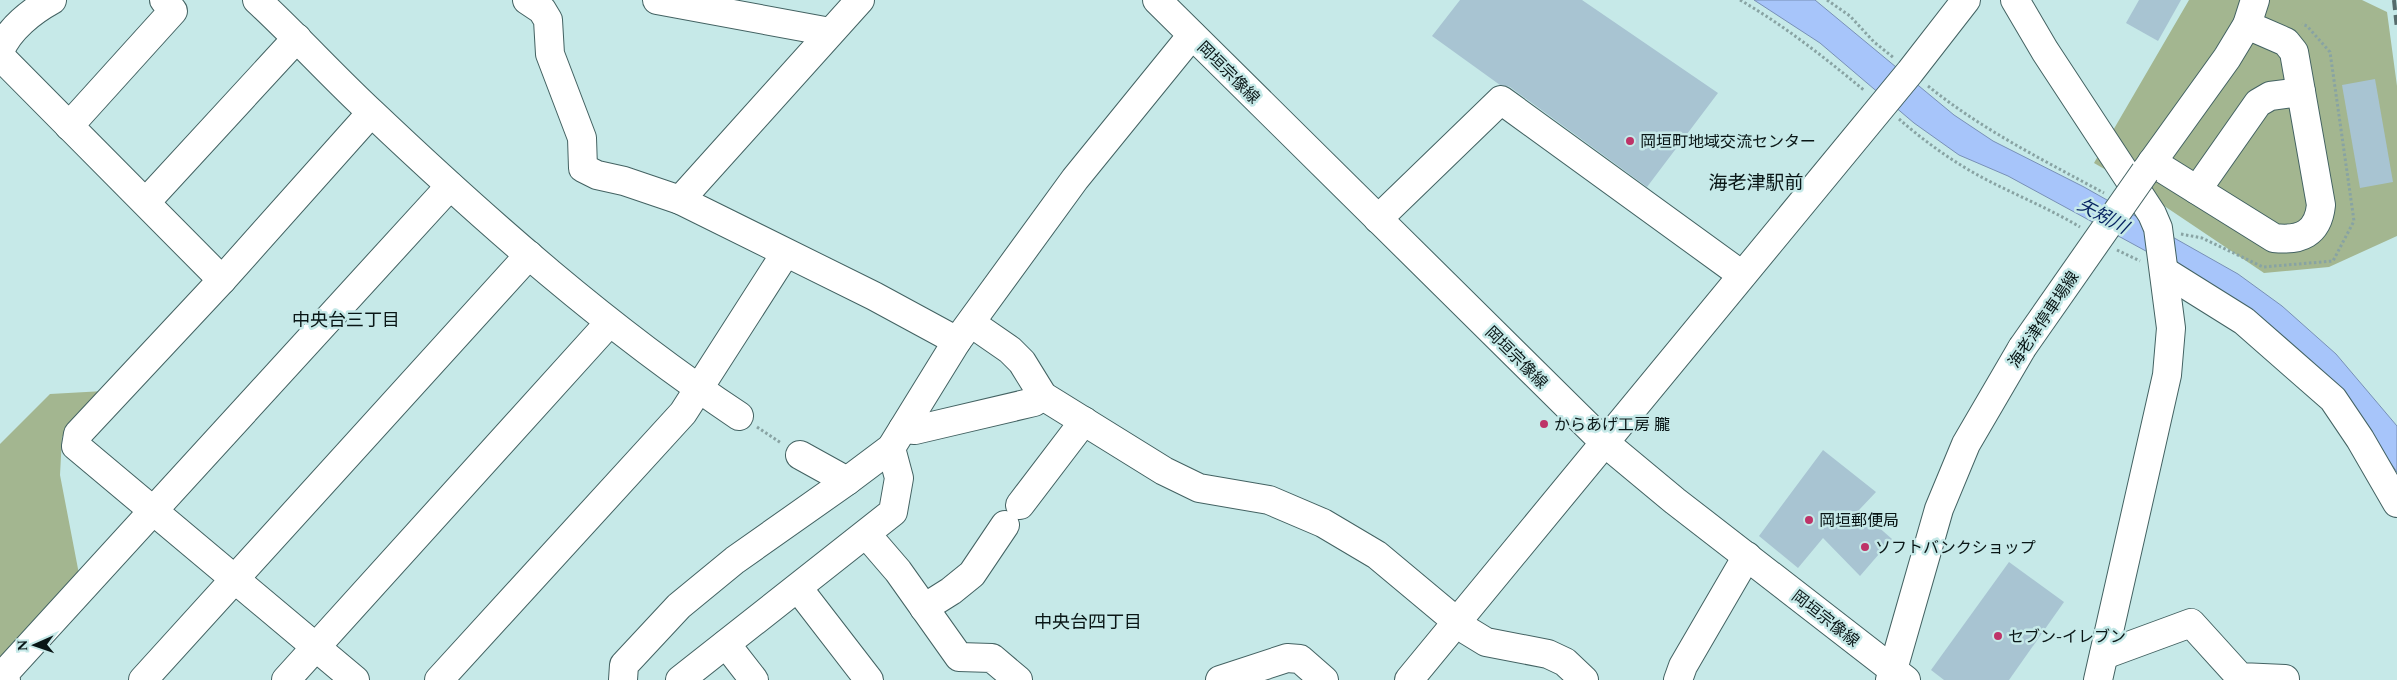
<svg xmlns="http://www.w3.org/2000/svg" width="2397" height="680" font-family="Spectral,'Noto Sans JP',serif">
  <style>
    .green { fill: #a3b690 }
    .water { fill: #a7c5fa; stroke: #7890b6 }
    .building { fill: #a8c4d2 }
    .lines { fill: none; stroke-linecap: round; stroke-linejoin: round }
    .minor-casing { stroke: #436262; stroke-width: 30 }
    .major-casing { stroke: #436262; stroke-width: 30 }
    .path { stroke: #88a3a3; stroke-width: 3; stroke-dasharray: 2.5 2.5; stroke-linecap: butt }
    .minor { stroke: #fff; stroke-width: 28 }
    .major { stroke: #fff; stroke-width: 28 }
    .rail { stroke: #556b6b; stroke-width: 4; stroke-dasharray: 10 5; stroke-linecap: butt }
    .major-bridge-casing { stroke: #436262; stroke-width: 30; stroke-linecap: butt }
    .major-bridge { stroke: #fff; stroke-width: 28 }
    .poi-dot { fill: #be3368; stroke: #c6e9e8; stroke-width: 2 }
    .labels { text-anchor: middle; stroke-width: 5; stroke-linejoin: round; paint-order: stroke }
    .street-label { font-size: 16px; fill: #091616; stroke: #c6e9e8 }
    .poi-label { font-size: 16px; fill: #091616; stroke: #c6e9e8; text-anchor: start }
    .water-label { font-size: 18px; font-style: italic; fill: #082562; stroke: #c6e9e8 }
    .neighbourhood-label { font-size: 18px; fill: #091616; stroke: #c6e9e8 }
    .quarter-label { font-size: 19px; fill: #091616; stroke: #c6e9e8 }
  </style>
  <rect width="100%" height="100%" fill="#c6e9e8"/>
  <!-- green -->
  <g class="green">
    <path d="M2189 0H2362L2387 12 2397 86V236L2329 267 2264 273 2139 189 2094 163Z"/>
    <path d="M104 391 62 437 60 475 79 574 0 667V444L50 394Z"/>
  </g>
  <!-- water -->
  <path class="water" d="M1754 0H1815L1954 115 1993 141 2084 187 2238 274 2282 306 2336 354 2397 426V472L2347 401 2201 281 2008 176 1959 155 1914 123 1820 43Z"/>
  <!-- building -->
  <g class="building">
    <path d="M1460 0H1582L1718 93 1647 187 1510 87 1500 85 1432 36Z"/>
    <path d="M2139 0H2181L2158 41 2126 23Z"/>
    <path d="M2375 79 2393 182 2360 188 2342 85Z"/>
    <path d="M1823 450 1876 492 1859 510 1892 539 1860 576 1823 538 1798 568 1759 536Z"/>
    <path d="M2009 562 2064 602 2009 680H1944L1931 670Z"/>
  </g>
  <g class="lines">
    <defs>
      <g id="minor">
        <path d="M257 0C297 37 333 77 373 114 488 223 607 328 739 416"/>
        <path d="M527 0 542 10 548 20 550 54 582 138 583 168 597 175 624 181 680 200"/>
        <path d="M657 0 830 32"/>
        <path d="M860 0 680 200 874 296 957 341"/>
        <path d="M2015 0 2045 51 2152 214 2158 228 2171 328 2167 375 2098 680"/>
        <path d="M0 51C9 29 32 11 52 0"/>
        <path d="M0 56 222 280"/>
        <path d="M69 126 173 11 164 0"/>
        <path d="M2152 162 2274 238C2300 241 2318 234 2321 205L2294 52 2286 42 2247 25"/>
        <path d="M2197 190 2258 103 2270 96 2301 92"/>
        <path d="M146 202 297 38"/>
        <path d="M1378 219 1501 100 1742 275"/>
        <path d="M2164 271 2244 321 2333 399 2360 439 2397 503"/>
        <path d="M971 323 1010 350 1022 362 1043 396 1164 471 1199 488 1269 500 1323 523 1377 555 1468 631 1486 642 1548 654 1565 662 1584 680"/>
        <path d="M903 429 915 430 1034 402 1043 396"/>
        <path d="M800 455 847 481 891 448 957 341 1075 179 1192 35"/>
        <path d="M1020 505 1084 421"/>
        <path d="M867 535 898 571 959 657 992 658 1018 680"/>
        <path d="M798 588 869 680"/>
        <path d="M924 608 951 591 972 574 1005 525"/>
        <path d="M726 644 754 680"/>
        <path d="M2104 655 2191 623 2240 677 2285 679"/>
        <path d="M6 680 2 676 450 186"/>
        <path d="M143 680 529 255"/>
        <path d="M286 680 609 323"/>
        <path d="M355 680 76 446 78 434 222 280 371 113"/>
        <path d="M439 680 683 413 785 254"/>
        <path d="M623 680 624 665 679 606 735 560 847 481"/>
        <path d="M680 680 893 512 899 478 891 448"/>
        <path d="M1220 680 1287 658 1300 659 1324 680"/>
        <path d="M1409 680 1910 72 1966 0"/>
        <path d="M1678 680 1683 666 1747 556"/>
      </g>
      <g id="major">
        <path d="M1157 0 1604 442 1675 501 1906 680"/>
        <path d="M2145 172 2227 58 2247 25 2255 0"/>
        <path d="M1890 680 1939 509 1966 444 2022 348"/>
      </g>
    </defs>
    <!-- minor casing -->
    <use href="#minor" class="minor-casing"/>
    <!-- major casing -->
    <use href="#major" class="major-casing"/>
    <!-- path -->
    <g class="path">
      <path d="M1740 0C1785 26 1825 58 1865 91"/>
      <path d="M1827 0 1850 16 1874 42 1894 58"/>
      <path d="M1928 86C1981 129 2043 160 2104 193"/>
      <path d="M1899 119C1925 142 1956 164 1987 180 2018 196 2050 209 2080 227"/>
      <path d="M2181 234 2202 238 2263 267 2333 261 2354 221 2330 52 2307 26 2302 24"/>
      <path d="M2117 250 2140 261"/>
      <path d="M757 427 781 443"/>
    </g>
    <!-- minor -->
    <use href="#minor" class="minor"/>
    <!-- major -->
    <use href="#major" class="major"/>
    <!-- rail -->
    <path class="rail" d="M2394 0 2397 29"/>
    <defs>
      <path id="major-bridge" d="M2022 348 2145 172"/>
    </defs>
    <!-- major-bridge casing -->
    <use href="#major-bridge" class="major-bridge-casing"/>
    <!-- major-bridge -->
    <use href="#major-bridge" class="major-bridge"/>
  </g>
  <!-- markers -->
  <g class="poi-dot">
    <circle cx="1630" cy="141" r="5"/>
    <circle cx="1544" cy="424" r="5"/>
    <circle cx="1809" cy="520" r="5"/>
    <circle cx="1865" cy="547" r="5"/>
    <circle cx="1998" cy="636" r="5"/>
  </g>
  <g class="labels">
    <!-- street labels -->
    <g class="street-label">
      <text transform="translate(1229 72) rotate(45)" y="6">岡垣宗像線</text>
      <text transform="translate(2043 319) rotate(-56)" y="6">海老津停車場線</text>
      <text transform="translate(1517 357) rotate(45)" y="6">岡垣宗像線</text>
      <text transform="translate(1826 618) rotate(38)" y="6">岡垣宗像線</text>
    </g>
    <!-- poi labels -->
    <g class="poi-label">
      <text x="1640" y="147">岡垣町地域交流センター</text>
      <text x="1554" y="430">からあげ工房 朧</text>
      <text x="1819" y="526">岡垣郵便局</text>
      <text x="1875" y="553">ソフトバンクショップ</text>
      <text x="2008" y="642">セブン-イレブン</text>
    </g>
    <!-- water labels -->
    <g class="water-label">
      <text transform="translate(2103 216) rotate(28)" y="6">矢矧川</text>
    </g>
    <!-- neighbourhood labels -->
    <g class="neighbourhood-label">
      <text x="346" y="326">中央台三丁目</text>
      <text x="1088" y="628">中央台四丁目</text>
    </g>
    <!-- quarter labels -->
    <g class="quarter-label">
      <text x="1756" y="189">海老津駅前</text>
    </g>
  </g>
  <!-- north arrow -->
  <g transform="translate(35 645) rotate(268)" stroke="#c6e9e8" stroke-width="4" paint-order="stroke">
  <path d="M0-4L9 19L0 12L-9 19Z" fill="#091616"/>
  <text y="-8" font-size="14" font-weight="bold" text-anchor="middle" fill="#091616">N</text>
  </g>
</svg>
